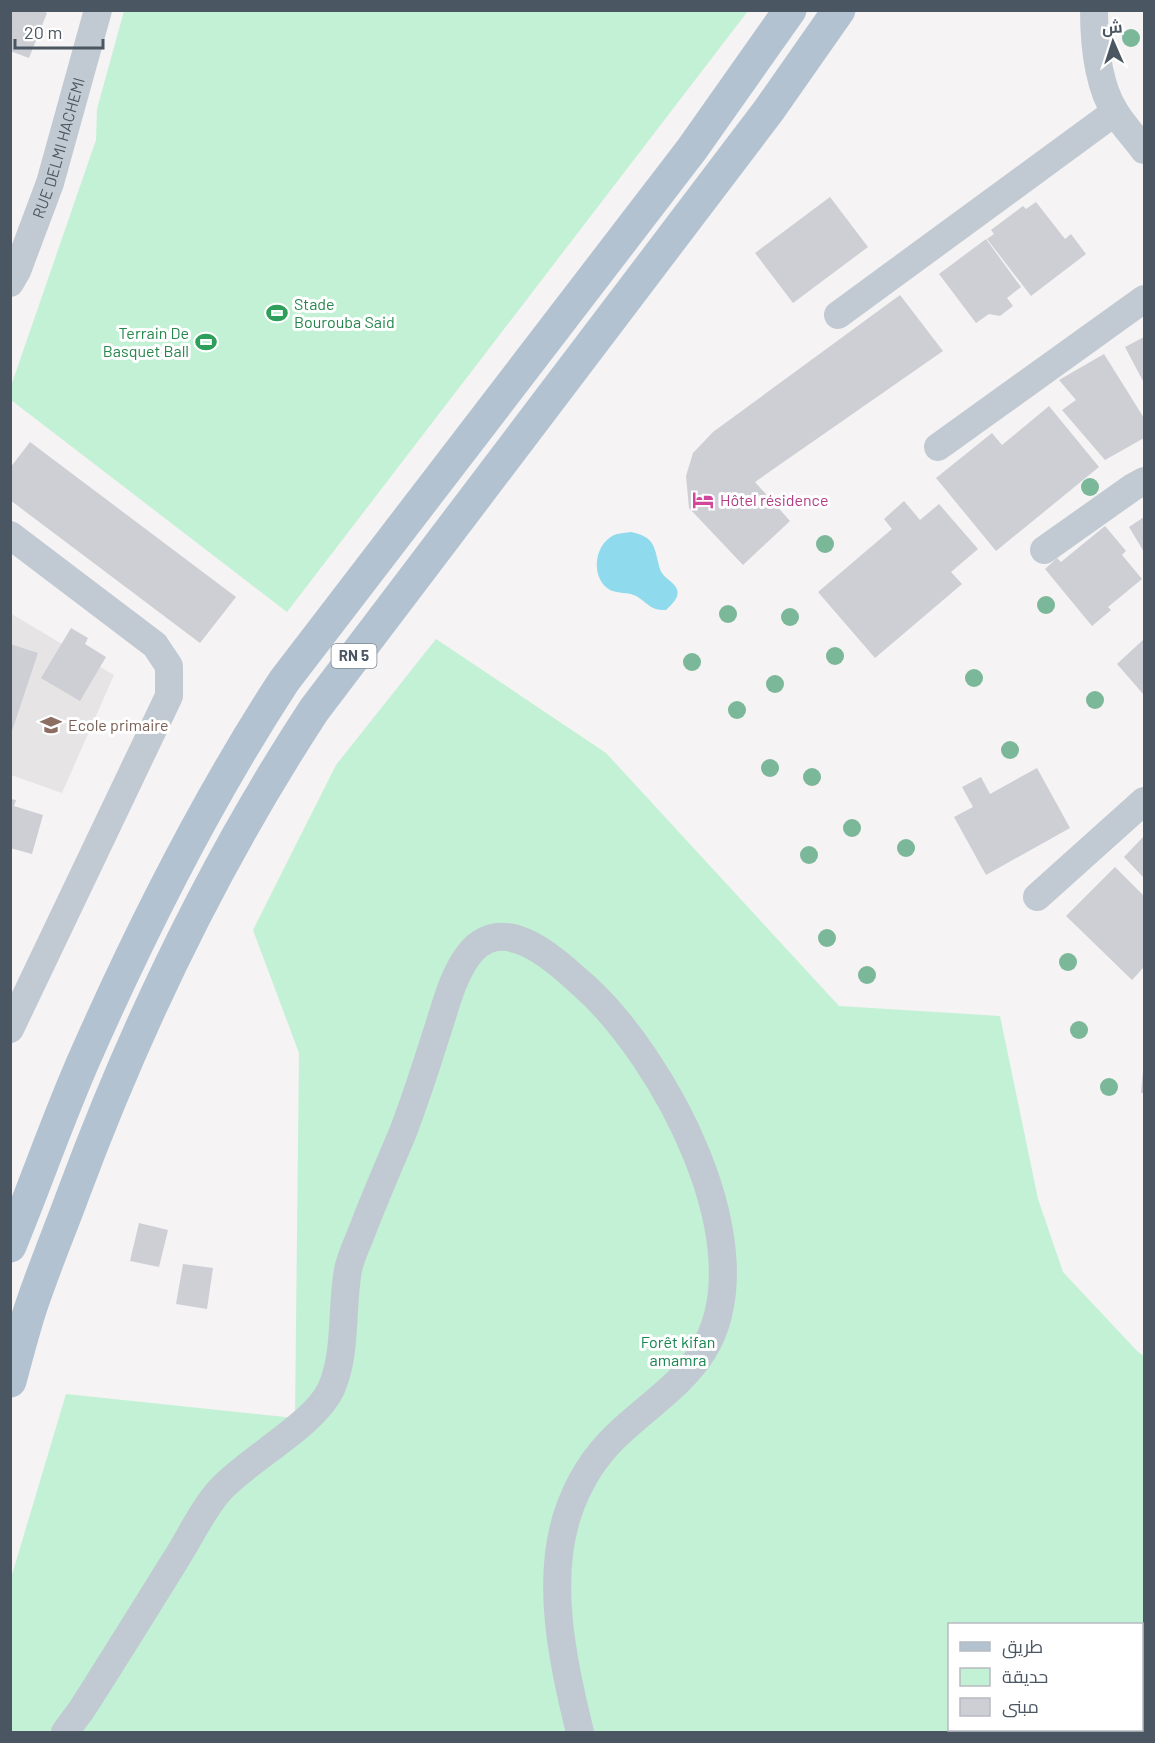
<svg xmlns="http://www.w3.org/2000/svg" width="1155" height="1743" font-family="Barlow,Cairo,sans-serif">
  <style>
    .education { fill: #e6e4e5 }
    .green { fill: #c3f1d5; fill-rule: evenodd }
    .water { fill: #90daee }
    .building { fill: #cdcfd5 }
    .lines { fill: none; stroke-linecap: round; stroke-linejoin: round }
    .minor { stroke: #c1cad2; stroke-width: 28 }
    .major { stroke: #b3c2d1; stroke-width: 33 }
    .tree { fill: #7bb799 }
    .labels { text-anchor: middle; stroke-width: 6; stroke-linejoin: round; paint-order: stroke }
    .shield { fill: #fff; stroke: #808990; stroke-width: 1.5 }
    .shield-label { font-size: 15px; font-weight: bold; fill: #4a5661 }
    .street-label { font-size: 16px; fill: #4a5661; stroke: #fff }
    .leisure-label { font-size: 16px; fill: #27864d; stroke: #fff; text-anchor: start }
    .hotel-label { font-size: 16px; fill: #b23c85; stroke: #fff; text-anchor: start }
    .education-label { font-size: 16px; fill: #785e54; stroke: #fff; text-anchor: start }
    .park-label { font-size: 16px; fill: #17864f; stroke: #fff }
  </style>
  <rect width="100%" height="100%" fill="#f5f3f3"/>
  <!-- education -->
  <path class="education" d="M10 613 114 675 62 793 11 775Z"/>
  <!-- green -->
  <g class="green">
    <path d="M124 11V10L748 11 287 612 11 400V386L96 140 97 109Z"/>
    <path d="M436 639 606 753 839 1006 1000 1016 1038 1199 1063 1272 1137 1351 1144 1356V1732H11V1578L66 1394 295 1418 299 1053 253 930 336 765ZM950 1624H1142V1730H950Z"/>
  </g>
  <!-- water -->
  <path class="water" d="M631 532C656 537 654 548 660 569 664 583 694 586 666 610 652 611 648 604 638 597 629 591 616 595 607 588 590 574 595 541 617 534 621 533 626 533 631 532Z"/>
  <!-- building -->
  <g class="building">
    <path d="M10 10H40L47 13 29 58 10 51Z"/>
    <path d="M830 197 868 247 793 303 755 253Z"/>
    <path d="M1036 202 1065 239 1071 234 1086 254 1031 296 987 239 994 234 991 230 1023 206 1026 209Z"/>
    <path d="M986 239 1021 287 1007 298 1013 306 1000 316 989 314 976 323 939 274Z"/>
    <path d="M900 295 943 351 755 482 790 521 743 565 689 508 686 476 693 453 713 432Z"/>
    <path d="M1144 337V383L1125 347Z"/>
    <path d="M1104 354 1144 418V438L1105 460 1062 410 1076 400 1059 380Z"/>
    <path d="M1049 406 1099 467 996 551 936 478 992 433 1002 445Z"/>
    <path d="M30 442 236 597 200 643 10 500V468Z"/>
    <path d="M904 501 920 520 939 504 978 549 951 572 962 584 875 658 818 592 892 529 884 519Z"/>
    <path d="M1144 517V552L1129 527Z"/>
    <path d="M1105 526 1126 551 1122 555 1142 579 1108 607 1111 610 1092 626 1045 569 1057 558 1061 562Z"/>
    <path d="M71 628 88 638 85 644 106 657 80 701 41 678Z"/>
    <path d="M1144 639V695L1117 664Z"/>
    <path d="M10 644 38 653 11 734 10 733Z"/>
    <path d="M1037 768 1070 828 986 875 954 817 973 807 962 787 981 777 990 794Z"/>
    <path d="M10 799 16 800 14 806 43 815 32 854 10 848Z"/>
    <path d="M1144 836V878L1124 857Z"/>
    <path d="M1115 867 1144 896V967L1132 980 1066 916Z"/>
    <path d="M1143 1071H1144V1093H1141Z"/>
    <path d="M139 1223 168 1230 159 1267 130 1261Z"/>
    <path d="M183 1264 213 1268 207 1309 176 1304Z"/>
  </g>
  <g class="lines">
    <!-- minor -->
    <g class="minor">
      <path d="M1094 10C1094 43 1097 83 1115 112 1123 125 1135 138 1144 150"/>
      <path id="s1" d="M10 283 17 271 50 183 98 10"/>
      <path d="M838 315 1115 112"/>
      <path d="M938 447 1144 299"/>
      <path d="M10 535 155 645 169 666V696L10 1029"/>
      <path d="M1044 550 1133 487 1144 481"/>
      <path d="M1037 897 1144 801"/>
      <path d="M65 1732 82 1709C114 1659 145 1609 176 1559 190 1537 204 1507 221 1489 250 1458 315 1424 331 1389 347 1353 341 1309 348 1270 351 1255 359 1240 364 1226 376 1195 390 1163 403 1132 415 1100 426 1067 436 1035 445 1009 451 980 467 957 501 909 553 958 583 985 663 1056 767 1247 703 1351 682 1385 646 1407 617 1435 594 1457 578 1483 568 1513 545 1581 563 1664 580 1732"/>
    </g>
    <!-- major -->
    <g class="major">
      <path d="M10 1246C36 1183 58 1118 86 1055 143 926 207 799 284 681L692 149 790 10"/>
      <path d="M10 1381C17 1356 23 1331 31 1307 44 1268 60 1230 74 1192 137 1023 215 861 314 710L769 110 839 10"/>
    </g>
  </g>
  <!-- trees -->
  <g class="tree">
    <circle cx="1131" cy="38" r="9"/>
    <circle cx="1090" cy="487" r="9"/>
    <circle cx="825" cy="544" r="9"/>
    <circle cx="1046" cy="605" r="9"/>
    <circle cx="728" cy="614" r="9"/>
    <circle cx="790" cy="617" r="9"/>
    <circle cx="835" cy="656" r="9"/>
    <circle cx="692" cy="662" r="9"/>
    <circle cx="974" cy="678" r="9"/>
    <circle cx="775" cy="684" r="9"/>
    <circle cx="1095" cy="700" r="9"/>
    <circle cx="737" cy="710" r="9"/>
    <circle cx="1010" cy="750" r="9"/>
    <circle cx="770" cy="768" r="9"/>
    <circle cx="812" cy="777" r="9"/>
    <circle cx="852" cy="828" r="9"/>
    <circle cx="906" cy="848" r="9"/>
    <circle cx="809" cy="855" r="9"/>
    <circle cx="827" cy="938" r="9"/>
    <circle cx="1068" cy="962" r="9"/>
    <circle cx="867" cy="975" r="9"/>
    <circle cx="1079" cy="1030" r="9"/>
    <circle cx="1109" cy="1087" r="9"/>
  </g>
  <!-- icons -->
  <defs>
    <symbol id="stadium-bare" viewBox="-9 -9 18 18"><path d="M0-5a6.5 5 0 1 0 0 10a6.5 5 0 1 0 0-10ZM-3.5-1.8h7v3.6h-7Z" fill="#2e9e5b" stroke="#fff" stroke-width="2.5" paint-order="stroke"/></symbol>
    <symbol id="hotel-bare" viewBox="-9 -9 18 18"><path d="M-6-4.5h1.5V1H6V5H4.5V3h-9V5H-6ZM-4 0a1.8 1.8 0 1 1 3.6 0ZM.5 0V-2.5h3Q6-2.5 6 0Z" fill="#d1479c" stroke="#fff" stroke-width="2.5" paint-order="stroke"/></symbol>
    <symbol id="school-bare" viewBox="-9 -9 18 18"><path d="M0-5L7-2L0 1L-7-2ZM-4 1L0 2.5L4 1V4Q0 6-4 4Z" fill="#8d6e63" stroke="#fff" stroke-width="2.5" paint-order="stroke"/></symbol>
  </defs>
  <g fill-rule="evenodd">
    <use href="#stadium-bare" x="262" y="298" width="30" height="30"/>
    <use href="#stadium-bare" x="191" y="327" width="30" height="30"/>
    <use href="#hotel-bare" x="688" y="485" width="30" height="30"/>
    <use href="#school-bare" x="36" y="710" width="30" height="30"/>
  </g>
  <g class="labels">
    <!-- shield labels -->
    <rect class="shield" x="331.5" y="644" width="45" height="24" rx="4.5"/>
    <g class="shield-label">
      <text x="354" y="661">RN 5</text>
    </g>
    <!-- street labels -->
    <g class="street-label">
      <text dy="6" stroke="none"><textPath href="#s1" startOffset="144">RUE DELMI HACHEMI</textPath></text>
    </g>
    <!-- leisure labels -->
    <g class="leisure-label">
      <text x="294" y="310">Stade<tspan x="294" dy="18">Bourouba Said</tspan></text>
      <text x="189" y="339" text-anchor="end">Terrain De<tspan x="189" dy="18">Basquet Ball</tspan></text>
    </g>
    <!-- hotel labels -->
    <g class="hotel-label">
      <text x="720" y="506">Hôtel résidence</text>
    </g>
    <!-- education labels -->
    <g class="education-label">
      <text x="68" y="731">Ecole primaire</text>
    </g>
    <!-- park labels -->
    <g class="park-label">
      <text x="678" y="1348">Forêt kifan<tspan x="678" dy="18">amamra</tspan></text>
    </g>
  </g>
  <!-- border -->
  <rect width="1155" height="1743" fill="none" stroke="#4a5661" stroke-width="24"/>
  <!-- legend -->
  <rect x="948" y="1623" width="195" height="108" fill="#ffffff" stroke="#b7bbc0" stroke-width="1.5"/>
  <rect x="960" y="1642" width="30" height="9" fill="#b3c2d1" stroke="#b7bbc0" stroke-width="1.5"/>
  <text x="1002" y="1653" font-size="18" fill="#4a5661">طريق</text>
  <rect x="960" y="1668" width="30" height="18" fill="#c3f1d5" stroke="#b7bbc0" stroke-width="1.5"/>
  <text x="1002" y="1683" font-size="18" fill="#4a5661">حديقة</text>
  <rect x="960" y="1698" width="30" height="18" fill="#cdcfd5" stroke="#b7bbc0" stroke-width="1.5"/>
  <text x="1002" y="1713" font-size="18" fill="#4a5661">مبنى</text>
  <!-- north arrow -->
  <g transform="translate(1113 42) rotate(357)" stroke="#ffffff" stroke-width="4.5" paint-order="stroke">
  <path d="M0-4.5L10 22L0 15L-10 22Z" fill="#4a5661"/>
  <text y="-9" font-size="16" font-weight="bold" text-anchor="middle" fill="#4a5661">ش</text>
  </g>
  <!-- scale -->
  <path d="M15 39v9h88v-9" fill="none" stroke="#4a5661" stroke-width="3"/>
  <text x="24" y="39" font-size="18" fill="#4a5661" stroke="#ffffff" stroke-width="4.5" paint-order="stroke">20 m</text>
</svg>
